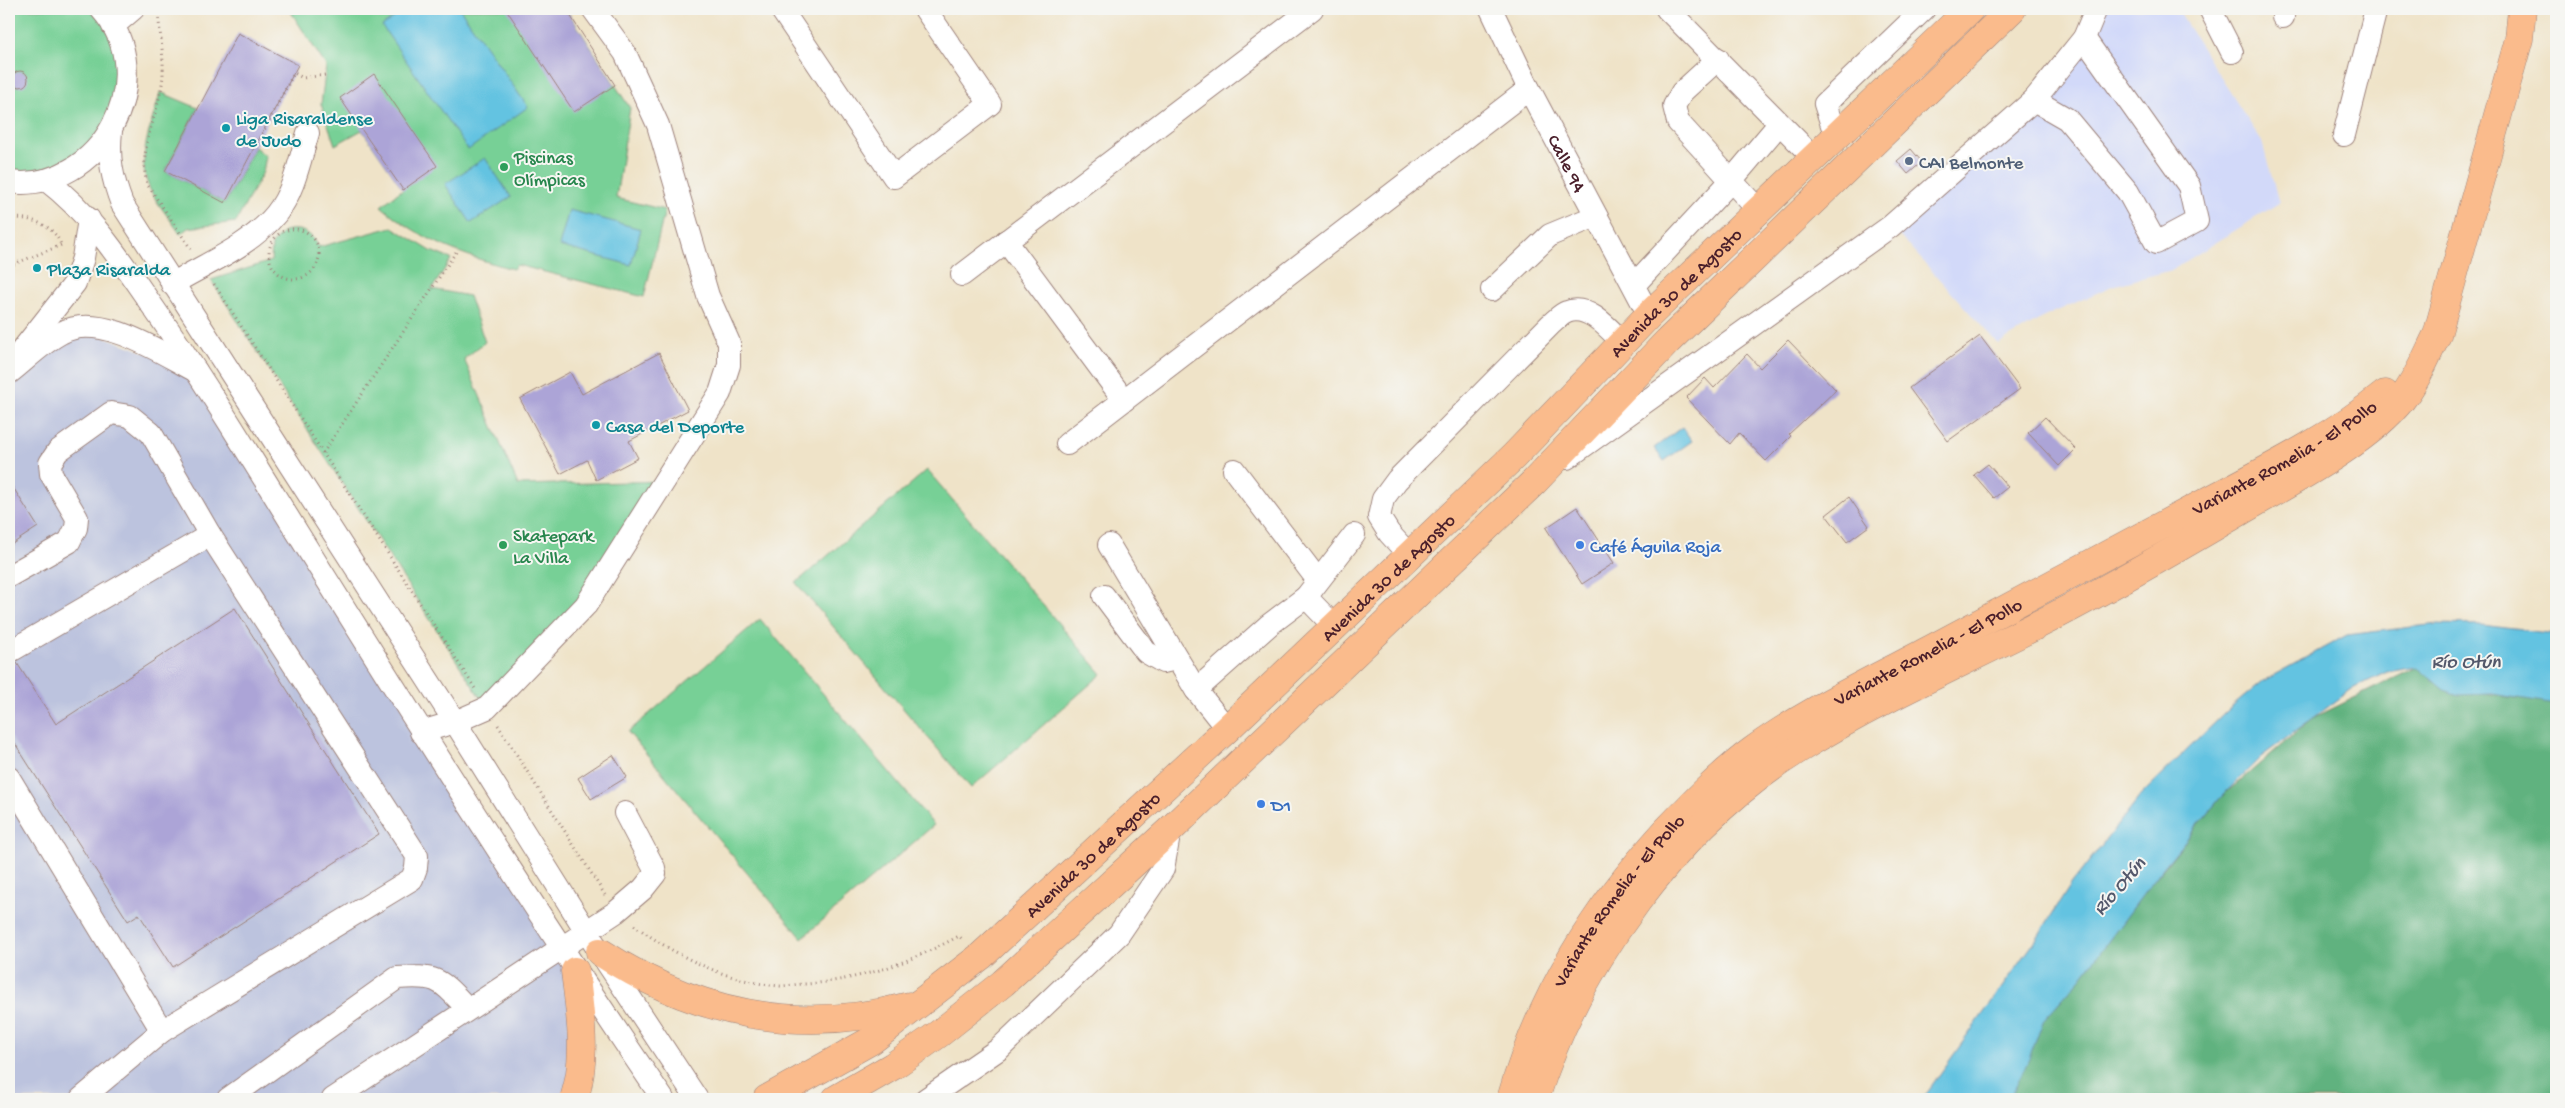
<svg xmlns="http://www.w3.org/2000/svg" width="2565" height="1108" font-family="'Gochi Hand',sans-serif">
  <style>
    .built { fill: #d2d9f9 }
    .industrial { fill: #bcc3de }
    .green { fill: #77d096; stroke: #607860 }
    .forest { fill: #61b27f; stroke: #566855 }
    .water { fill: #63c3e1; stroke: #567186 }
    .building { fill: #aca4d7 }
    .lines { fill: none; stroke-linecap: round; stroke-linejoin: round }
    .minor-casing { stroke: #9c817a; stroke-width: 24 }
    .major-casing { stroke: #9c817a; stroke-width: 29 }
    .highway-casing { stroke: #9c817a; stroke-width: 29 }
    .path { stroke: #9c817a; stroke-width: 3; stroke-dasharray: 1 4; stroke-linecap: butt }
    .minor { stroke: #fff; stroke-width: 22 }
    .major { stroke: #fabb8c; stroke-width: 28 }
    .highway { stroke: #fabb8c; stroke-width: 28 }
    .culture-dot { fill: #0f9aa8; stroke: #f6f6f2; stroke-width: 2 }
    .service-dot { fill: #5c6f8a; stroke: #f6f6f2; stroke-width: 2 }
    .leisure-dot { fill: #2e9e5b; stroke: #f6f6f2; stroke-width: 2 }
    .shop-dot { fill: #3f7fe0; stroke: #f6f6f2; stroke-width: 2 }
    .labels { text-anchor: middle; stroke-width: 4; stroke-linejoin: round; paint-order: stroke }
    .culture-label { font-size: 19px; fill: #0d838f; stroke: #f6f6f2; text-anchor: start }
    .leisure-label { font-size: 19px; fill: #27864d; stroke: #f6f6f2; text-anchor: start }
    .service-label { font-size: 19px; fill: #4e5e75; stroke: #f6f6f2; text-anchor: start }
    .street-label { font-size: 19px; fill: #4a1f2b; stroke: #f6f6f2 }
    .shop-label { font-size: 19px; fill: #366cbe; stroke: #f6f6f2; text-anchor: start }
    .water-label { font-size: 20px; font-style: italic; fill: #53586b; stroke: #f6f6f2 }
  </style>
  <rect width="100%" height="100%" fill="#f6f6f2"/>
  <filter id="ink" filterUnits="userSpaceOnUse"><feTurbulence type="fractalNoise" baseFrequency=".02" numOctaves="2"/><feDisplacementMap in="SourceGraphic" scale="10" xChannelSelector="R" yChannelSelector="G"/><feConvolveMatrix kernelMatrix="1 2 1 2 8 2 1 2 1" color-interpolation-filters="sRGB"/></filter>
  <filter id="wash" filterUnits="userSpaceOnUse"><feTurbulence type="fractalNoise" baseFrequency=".0096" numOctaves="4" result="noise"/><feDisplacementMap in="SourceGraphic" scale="20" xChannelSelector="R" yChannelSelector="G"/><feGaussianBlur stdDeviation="1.12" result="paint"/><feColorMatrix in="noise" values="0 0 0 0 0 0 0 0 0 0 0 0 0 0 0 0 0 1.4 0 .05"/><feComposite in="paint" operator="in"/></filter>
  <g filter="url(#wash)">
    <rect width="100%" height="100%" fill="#efe3c8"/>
    <!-- built -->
    <path class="built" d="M2096 9H2177L2262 142 2279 203 2172 270 2112 286 2044 317 1998 344 1891 226 2034 100Z"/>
    <!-- industrial -->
    <path class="industrial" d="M79 327 199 373 575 971 574 1099H9V373Z"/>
    <!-- green -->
    <g class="green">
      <path d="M9 9H101L127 74 96 150 9 182Z"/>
      <path d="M289 9H566L630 108 616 198 665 210 644 297 517 265 513 269C463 256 420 240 381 206L403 189 362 130 335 145 321 104 326 66Z"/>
      <path d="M160 92 198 108 165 171 225 203 255 147 266 156 263 172 236 222 188 228 180 234C170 218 153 200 147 182 137 154 154 120 160 92Z"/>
      <path d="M392 227 431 251 451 259 432 289 469 296 485 342 464 359 518 485 665 481 586 605 487 708 211 280 271 261 272 244 284 231C300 227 311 232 319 247Z"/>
      <path d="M927 470 1102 674 971 788 796 583Z"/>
      <path d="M760 619 934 825 802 938 628 732Z"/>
    </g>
    <!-- forest -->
    <path class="forest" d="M2417 667 2445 690 2556 702V1099H2006L2044 1019 2081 978 2150 885 2221 797 2313 718Z"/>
    <!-- water -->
    <g class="water">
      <path d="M406 9H460L528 107 468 150 382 26Z"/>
      <path d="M485 158 511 197 471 223 445 184Z"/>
      <path d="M569 210 641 229 631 265 559 246Z"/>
      <path d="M1682 427 1692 441 1664 461 1654 448Z"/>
      <path d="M2437 624 2481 625 2556 634V704L2493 694 2460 695 2444 690 2417 667 2387 672 2352 689 2261 757 2221 797 2162 869 2081 978 2044 1019 2029 1059 2010 1099H1922L2033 944 2072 883 2141 795 2227 711 2263 681 2347 635Z"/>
    </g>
    <g id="blocks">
      <!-- building -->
      <g class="building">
        <path d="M506 9H566L615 85 574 112Z"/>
        <path d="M238 33 298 65 225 203 165 171Z"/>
        <circle cx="20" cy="79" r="8"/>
        <path d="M374 74 437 166 403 190 340 98Z"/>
        <path d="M1911 149 1922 162 1908 174 1897 161Z"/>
        <path d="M1980 336 2020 389 1948 441 1909 388Z"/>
        <path d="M1788 340 1836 390 1789 434 1791 436 1766 461 1739 433 1730 444 1686 398 1705 378 1714 388 1747 354 1760 368Z"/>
        <path d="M659 353 688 410 629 441 638 458 596 480 587 460 560 474 520 399 570 372 582 394Z"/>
        <path d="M2045 417 2076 449 2059 466 2028 433Z"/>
        <path d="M1988 464 2008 487 1994 498 1974 475Z"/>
        <path d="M9 481 38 527 9 546Z"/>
        <path d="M1849 497 1869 526 1847 542 1826 515Z"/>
        <path d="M1577 507 1614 563 1582 584 1546 528Z"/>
        <path d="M235 608 379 834 173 967 139 914 128 921 9 734V665L17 663 56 724Z"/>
        <path d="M613 755 627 777 591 799 578 778Z"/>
      </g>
    </g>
  </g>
  <g filter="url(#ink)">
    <use href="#blocks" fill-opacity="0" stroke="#9c817a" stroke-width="1"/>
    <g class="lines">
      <defs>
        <g id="minor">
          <path d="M781 9 894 177 990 104 925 9"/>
          <path id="s1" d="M1491 9 1529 89 1649 315"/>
          <path d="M1667 9 1814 158"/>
          <path d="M2210 9 2232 52"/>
          <path d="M2283 17 2284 9"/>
          <path d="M113 26 133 9"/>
          <path d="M1718 59 1682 92 1674 106 1678 122 1759 211"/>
          <path d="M2034 100 2067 119 2128 192 2156 243 2197 221 2189 186 2084 38"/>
          <path d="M111 131C108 158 112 178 122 204L455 722 586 931 697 1099"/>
          <path d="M2344 135 2376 9"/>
          <path d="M1836 137 1825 104 1924 9"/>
          <path d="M46 180C92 215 121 261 153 307 204 380 250 456 297 532 416 723 536 913 663 1099"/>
          <path d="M9 182C100 194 163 78 101 9"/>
          <path d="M1006 241 1124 400"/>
          <path d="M962 275 1312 9"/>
          <path d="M172 284C207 263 250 246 276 214 294 192 300 159 308 133"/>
          <path d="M1634 285 1730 182 1779 124"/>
          <path d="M1492 290 1550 235 1596 216"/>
          <path d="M19 354 75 283 83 258 89 219"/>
          <path d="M9 373C26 360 42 343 61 333 100 311 161 353 196 371"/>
          <path d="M1067 444 1529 89"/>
          <path d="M1567 458 1891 226 2034 100 2084 38 2096 9"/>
          <path d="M1234 470 1317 579"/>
          <path d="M1109 545 1196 690 1227 729"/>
          <path d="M1410 556 1389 533 1379 517 1383 499 1397 480 1551 324C1556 320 1561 314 1567 312 1588 303 1610 330 1623 343"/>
          <path d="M9 576 69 542 76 528 77 518 51 474 50 463 58 451 111 413 130 416 151 433 210 535 417 856 416 868 412 879 162 1031 81 1099"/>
          <path d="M1104 596 1146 652 1163 662 1177 659"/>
          <path d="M1306 597 1335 627"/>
          <path d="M9 652 210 535"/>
          <path d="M1196 690 1269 625 1306 597 1354 535"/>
          <path d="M421 732 455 722 487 708 586 605 720 393 729 365V343L708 296 658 125 625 53 593 9"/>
          <path d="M9 778 162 1031"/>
          <path d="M228 1099 397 978C439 975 439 979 468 1009"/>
          <path d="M333 1099 616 912 643 889 655 874 654 868 625 813"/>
          <path d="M926 1099 999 1049 1119 934 1163 869 1170 830"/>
        </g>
        <g id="major">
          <path d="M600 952C695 1014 798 1036 909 1006"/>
          <path d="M574 1099C588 1057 580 1014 575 971"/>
          <path id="s2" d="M767 1099 872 1040 981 956 1227 729 1514 456 1649 315 1970 9"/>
          <path d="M836 1099 893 1066 940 1033 1003 983 1170 830 1534 482 1668 341 2012 9"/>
        </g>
        <g id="highway">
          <path id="s3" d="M1511 1099C1541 995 1594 910 1667 830 1694 802 1721 774 1752 751 1807 711 1869 682 1929 650 2016 604 2103 557 2191 510 2256 475 2327 441 2385 394"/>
          <path d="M1535 1099C1578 962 1677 825 1799 749 1879 699 1965 662 2049 619 2113 586 2175 550 2236 514 2286 484 2367 444 2402 399 2417 380 2426 357 2437 335L2519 39 2522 9"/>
        </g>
      </defs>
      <!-- minor casing -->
      <use href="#minor" class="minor-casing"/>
      <!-- major casing -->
      <use href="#major" class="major-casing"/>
      <!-- highway casing -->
      <use href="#highway" class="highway-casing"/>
      <!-- path -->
      <g class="path">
        <path d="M158 9C159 30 164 53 163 74 161 112 137 146 147 184L191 249"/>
        <path d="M255 147 294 73 303 78 325 75"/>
        <path d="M9 218C29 217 54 224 61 245"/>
        <circle cx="294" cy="254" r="25"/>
        <path d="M9 266 64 244"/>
        <path d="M214 284 476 690"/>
        <path d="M323 453 456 252"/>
        <path d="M498 725 605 895"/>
        <path d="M634 925C676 956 727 982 780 986 789 986 798 984 807 984 861 980 911 962 959 936L964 941"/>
      </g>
      <!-- minor -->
      <use href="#minor" class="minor"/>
      <!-- major -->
      <use href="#major" class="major"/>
      <!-- highway -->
      <use href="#highway" class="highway"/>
    </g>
  </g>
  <!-- markers -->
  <g class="culture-dot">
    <circle cx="226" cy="128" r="5"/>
    <circle cx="37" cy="268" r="5"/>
    <circle cx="596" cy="425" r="5"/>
  </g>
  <circle class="service-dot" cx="1909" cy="161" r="5"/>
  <g class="leisure-dot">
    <circle cx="504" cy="167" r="5"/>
    <circle cx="503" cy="545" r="5"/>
  </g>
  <g class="shop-dot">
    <circle cx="1580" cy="545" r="5"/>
    <circle cx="1261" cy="804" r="5"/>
  </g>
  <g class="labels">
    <!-- culture labels -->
    <g class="culture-label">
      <text x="236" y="124">Liga Risaraldense<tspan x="236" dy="22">de Judo</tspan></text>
      <text x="47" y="275">Plaza Risaralda</text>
      <text x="606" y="432">Casa del Deporte</text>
    </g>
    <!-- leisure labels -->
    <g class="leisure-label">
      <text x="514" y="163">Piscinas<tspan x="514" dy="22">Olímpicas</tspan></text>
      <text x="513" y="541">Skatepark<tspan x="513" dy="22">La Villa</tspan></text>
    </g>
    <!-- service labels -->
    <g class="service-label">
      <text x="1919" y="168">CAI Belmonte</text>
    </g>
    <!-- street labels -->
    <g class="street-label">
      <text dy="7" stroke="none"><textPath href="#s1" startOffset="172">Calle 94</textPath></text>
      <text dy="7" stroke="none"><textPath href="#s2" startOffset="1219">Avenida 30 de Agosto</textPath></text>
      <text dy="7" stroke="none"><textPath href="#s3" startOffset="1038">Variante Romelia - El Pollo</textPath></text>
      <text dy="7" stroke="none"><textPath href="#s2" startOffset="814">Avenida 30 de Agosto</textPath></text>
      <text dy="7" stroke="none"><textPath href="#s3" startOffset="632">Variante Romelia - El Pollo</textPath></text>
      <text dy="7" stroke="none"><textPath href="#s2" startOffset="409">Avenida 30 de Agosto</textPath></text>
      <text dy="7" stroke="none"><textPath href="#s3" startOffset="228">Variante Romelia - El Pollo</textPath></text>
    </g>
    <!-- shop labels -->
    <g class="shop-label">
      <text x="1590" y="552">Café Águila Roja</text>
      <text x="1271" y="811">D1</text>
    </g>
    <!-- water labels -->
    <g class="water-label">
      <text x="2466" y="667">Río Otún</text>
      <text transform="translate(2118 885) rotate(-49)" y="7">Río Otún</text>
    </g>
  </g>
  <!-- margin -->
  <rect width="2565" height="1108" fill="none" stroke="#f6f6f2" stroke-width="30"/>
</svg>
